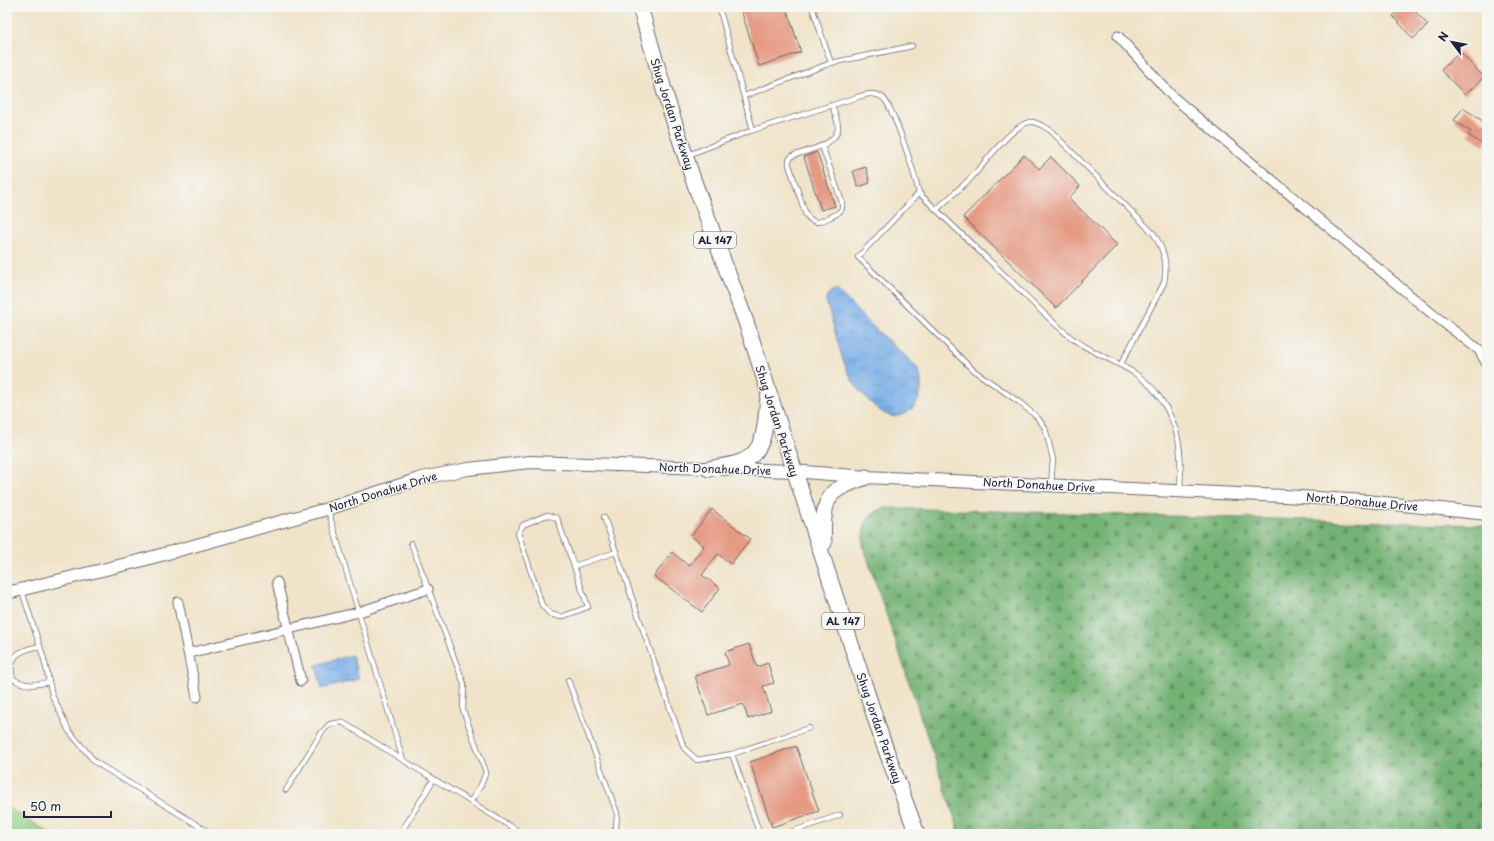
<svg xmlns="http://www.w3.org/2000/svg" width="1494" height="841" font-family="'Playpen Sans',sans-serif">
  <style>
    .grass { fill: url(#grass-tufts); stroke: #5a7961 }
    .forest { fill: url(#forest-firs); stroke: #4b6a58 }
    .water { fill: url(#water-ripples); stroke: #4e6891 }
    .building { fill: #e59a84 }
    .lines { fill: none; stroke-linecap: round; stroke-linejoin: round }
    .service-casing { stroke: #6a666d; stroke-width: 6 }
    .minor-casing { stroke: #6a666d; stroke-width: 11 }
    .tertiary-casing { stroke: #6a666d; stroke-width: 14 }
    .primary-casing { stroke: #6a666d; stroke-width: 17 }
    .service { stroke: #fff; stroke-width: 4.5 }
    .minor { stroke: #fff; stroke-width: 9 }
    .tertiary { stroke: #fff; stroke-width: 12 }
    .primary { stroke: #fff; stroke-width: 15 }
    .labels { text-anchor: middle; stroke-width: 3; stroke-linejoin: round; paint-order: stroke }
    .shield { fill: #f6f6f2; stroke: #626272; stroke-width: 1 }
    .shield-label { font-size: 10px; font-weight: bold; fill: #22223b }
    .street-label { font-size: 11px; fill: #22223b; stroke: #f6f6f2 }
  </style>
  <defs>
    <pattern id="grass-tufts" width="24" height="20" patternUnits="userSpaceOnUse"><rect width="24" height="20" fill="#91d087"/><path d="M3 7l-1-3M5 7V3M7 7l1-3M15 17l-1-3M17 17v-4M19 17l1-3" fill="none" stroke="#7db275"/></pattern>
    <pattern id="forest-firs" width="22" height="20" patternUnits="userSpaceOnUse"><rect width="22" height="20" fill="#74b274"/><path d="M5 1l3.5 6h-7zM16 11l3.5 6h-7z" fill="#5f9060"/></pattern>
    <pattern id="water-ripples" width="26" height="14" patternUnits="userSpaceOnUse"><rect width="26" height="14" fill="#7aaee7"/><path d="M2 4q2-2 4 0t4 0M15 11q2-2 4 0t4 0" fill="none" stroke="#648dbc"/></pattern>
  </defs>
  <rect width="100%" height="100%" fill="#f6f6f2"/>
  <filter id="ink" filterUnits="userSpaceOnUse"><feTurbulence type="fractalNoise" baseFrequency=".025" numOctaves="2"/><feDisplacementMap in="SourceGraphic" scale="8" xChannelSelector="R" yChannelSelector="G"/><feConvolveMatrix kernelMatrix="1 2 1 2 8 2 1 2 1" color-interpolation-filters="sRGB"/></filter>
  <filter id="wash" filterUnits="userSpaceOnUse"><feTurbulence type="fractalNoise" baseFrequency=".012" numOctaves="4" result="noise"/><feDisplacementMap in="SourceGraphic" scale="16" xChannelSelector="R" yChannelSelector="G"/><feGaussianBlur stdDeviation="0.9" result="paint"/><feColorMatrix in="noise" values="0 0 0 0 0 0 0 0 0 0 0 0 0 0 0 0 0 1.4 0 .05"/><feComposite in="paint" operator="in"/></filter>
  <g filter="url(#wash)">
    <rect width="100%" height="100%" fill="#f0e3c9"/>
    <!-- grass -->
    <path class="grass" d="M7 807 51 834H7Z"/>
    <!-- forest -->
    <path class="forest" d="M886 508 1487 525V834H960L863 545C862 526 867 512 886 508Z"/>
    <!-- water -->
    <g class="water">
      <path d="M837 290C852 305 866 321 882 335 889 342 916 364 919 371 924 386 921 405 906 413 902 415 896 417 891 416 880 413 870 402 862 394 841 371 836 330 826 301 827 295 830 290 837 290Z"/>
      <path d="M352 655 359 679 322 689 316 665Z"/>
    </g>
    <g id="blocks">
      <!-- building -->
      <g class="building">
        <path d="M740 7H786L801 52 759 66Z"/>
        <path d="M1403 7H1411L1428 25 1413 39 1393 16Z"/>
        <path d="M1460 52 1484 77 1465 95 1441 70Z"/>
        <path d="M1463 108 1487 124V140L1484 145 1468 135 1471 132 1454 120Z"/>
        <path d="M817 152 835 206 821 210 804 157Z"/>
        <path d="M1024 155 1039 169 1051 157 1080 186 1069 198 1117 245 1056 308 963 217Z"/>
        <path d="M866 167 870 183 858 187 853 171Z"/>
        <path d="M712 509 750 539 731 564 718 554 702 575 720 588 702 612 654 576 672 552 689 566 704 546 691 536Z"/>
        <path d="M749 644 757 667 768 663 774 683 763 686 771 711 748 719 743 704 708 715 695 676 729 665 725 652Z"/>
        <path d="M796 746 819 811 772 827 750 762Z"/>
      </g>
    </g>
  </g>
  <g filter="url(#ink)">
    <use href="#blocks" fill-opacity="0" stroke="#6a666d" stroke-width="1"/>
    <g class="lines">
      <defs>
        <g id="service">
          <path d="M719 7 753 130"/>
          <path d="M812 7 831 63"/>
          <path d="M744 96 831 63 912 46"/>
          <path d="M822 146 842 202C842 205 843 209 840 211 838 214 821 222 817 222 812 222 809 218 806 215L789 165V160L792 156C806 151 838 145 838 127 838 120 834 112 832 105"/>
          <path d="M688 155 750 131 858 97C867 94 874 92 882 97 894 106 915 176 919 193 950 223 981 253 1013 283 1032 302 1051 322 1073 339 1102 360 1139 366 1160 398 1181 428 1182 455 1180 490"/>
          <path d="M919 193 858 257 973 370 1019 402 1037 417 1045 428 1053 459 1051 485"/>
          <path d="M936 210C947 200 959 189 970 179 983 166 1013 124 1030 122 1037 121 1044 127 1050 130L1154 234C1164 251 1168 262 1164 283L1121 364"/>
          <path d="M328 510 403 760 523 834"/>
          <path d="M604 517 684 748 697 760 732 754 809 728"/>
          <path d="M411 543 464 684 463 710 486 772 481 785 471 801"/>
          <path d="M574 566 588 607 561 617 550 614 542 605 518 533 523 525 547 515 557 518 574 566 616 552"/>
          <path d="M22 591 44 659 52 695 69 731 95 762 212 834"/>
          <path d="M40 646C19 650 7 656 13 679 26 687 35 685 49 682"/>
          <path d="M568 680 617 813 616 829 610 834"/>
          <path d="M732 754 759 832 762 834"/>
          <path d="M286 790 322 732 330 724 342 722 403 760"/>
          <path d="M400 834 434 779"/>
          <path d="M785 834 840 815"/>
        </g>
        <g id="minor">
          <path d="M1118 36 1173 97 1430 312 1479 350 1487 364"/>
          <path d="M277 582 301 681"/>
          <path d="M178 602 197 697"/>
          <path d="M189 653 359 612 428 589"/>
        </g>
        <path id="tertiary" d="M7 593 139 561 327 509 422 478 468 469 530 462 793 471 866 477 1284 496 1366 501 1487 514"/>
        <g id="primary">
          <path d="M640 7 667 100 693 179 746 322 882 739 917 834"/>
          <path d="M709 469C719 466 732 466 743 461 767 451 765 421 768 398"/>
          <path d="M824 543C823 528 822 502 834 492 843 485 855 481 866 477"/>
        </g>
      </defs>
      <!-- service casing -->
      <use href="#service" class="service-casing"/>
      <!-- minor casing -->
      <use href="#minor" class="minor-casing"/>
      <!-- tertiary casing -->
      <use href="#tertiary" class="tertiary-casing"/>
      <!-- primary casing -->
      <use href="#primary" class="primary-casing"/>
      <!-- service -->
      <use href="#service" class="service"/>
      <!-- minor -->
      <use href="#minor" class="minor"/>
      <!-- tertiary -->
      <use href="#tertiary" class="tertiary"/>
      <!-- primary -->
      <use href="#primary" class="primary"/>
    </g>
  </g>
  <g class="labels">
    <!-- shield labels -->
    <g class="shield">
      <rect x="694" y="232" width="42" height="16" rx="3"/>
      <rect x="822" y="613" width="42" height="16" rx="3"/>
    </g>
    <g class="shield-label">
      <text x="715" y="244">AL 147</text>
      <text x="843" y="625">AL 147</text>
    </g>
    <!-- street labels -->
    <g class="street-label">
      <text transform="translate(672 114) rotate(72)" y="4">Shug Jordan Parkway</text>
      <text transform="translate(777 421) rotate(72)" y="4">Shug Jordan Parkway</text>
      <text transform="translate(715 469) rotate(2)" y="4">North Donahue Drive</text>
      <text transform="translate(1039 485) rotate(3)" y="4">North Donahue Drive</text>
      <text transform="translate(383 492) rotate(-17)" y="4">North Donahue Drive</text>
      <text transform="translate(1362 502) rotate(5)" y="4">North Donahue Drive</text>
      <text transform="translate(879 728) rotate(71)" y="4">Shug Jordan Parkway</text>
    </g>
  </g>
  <!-- margin -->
  <rect width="1494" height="841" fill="none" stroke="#f6f6f2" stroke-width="24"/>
  <!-- north arrow -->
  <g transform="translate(1452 42) rotate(302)" stroke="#f6f6f2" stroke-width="3" paint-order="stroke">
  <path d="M0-3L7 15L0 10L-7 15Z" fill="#22223b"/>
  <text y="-6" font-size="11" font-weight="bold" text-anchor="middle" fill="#22223b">N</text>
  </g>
  <!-- scale -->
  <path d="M24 811v6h87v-6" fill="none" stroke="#22223b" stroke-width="2"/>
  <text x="30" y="811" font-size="12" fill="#22223b" stroke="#f6f6f2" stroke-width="3" paint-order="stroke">50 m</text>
</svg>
